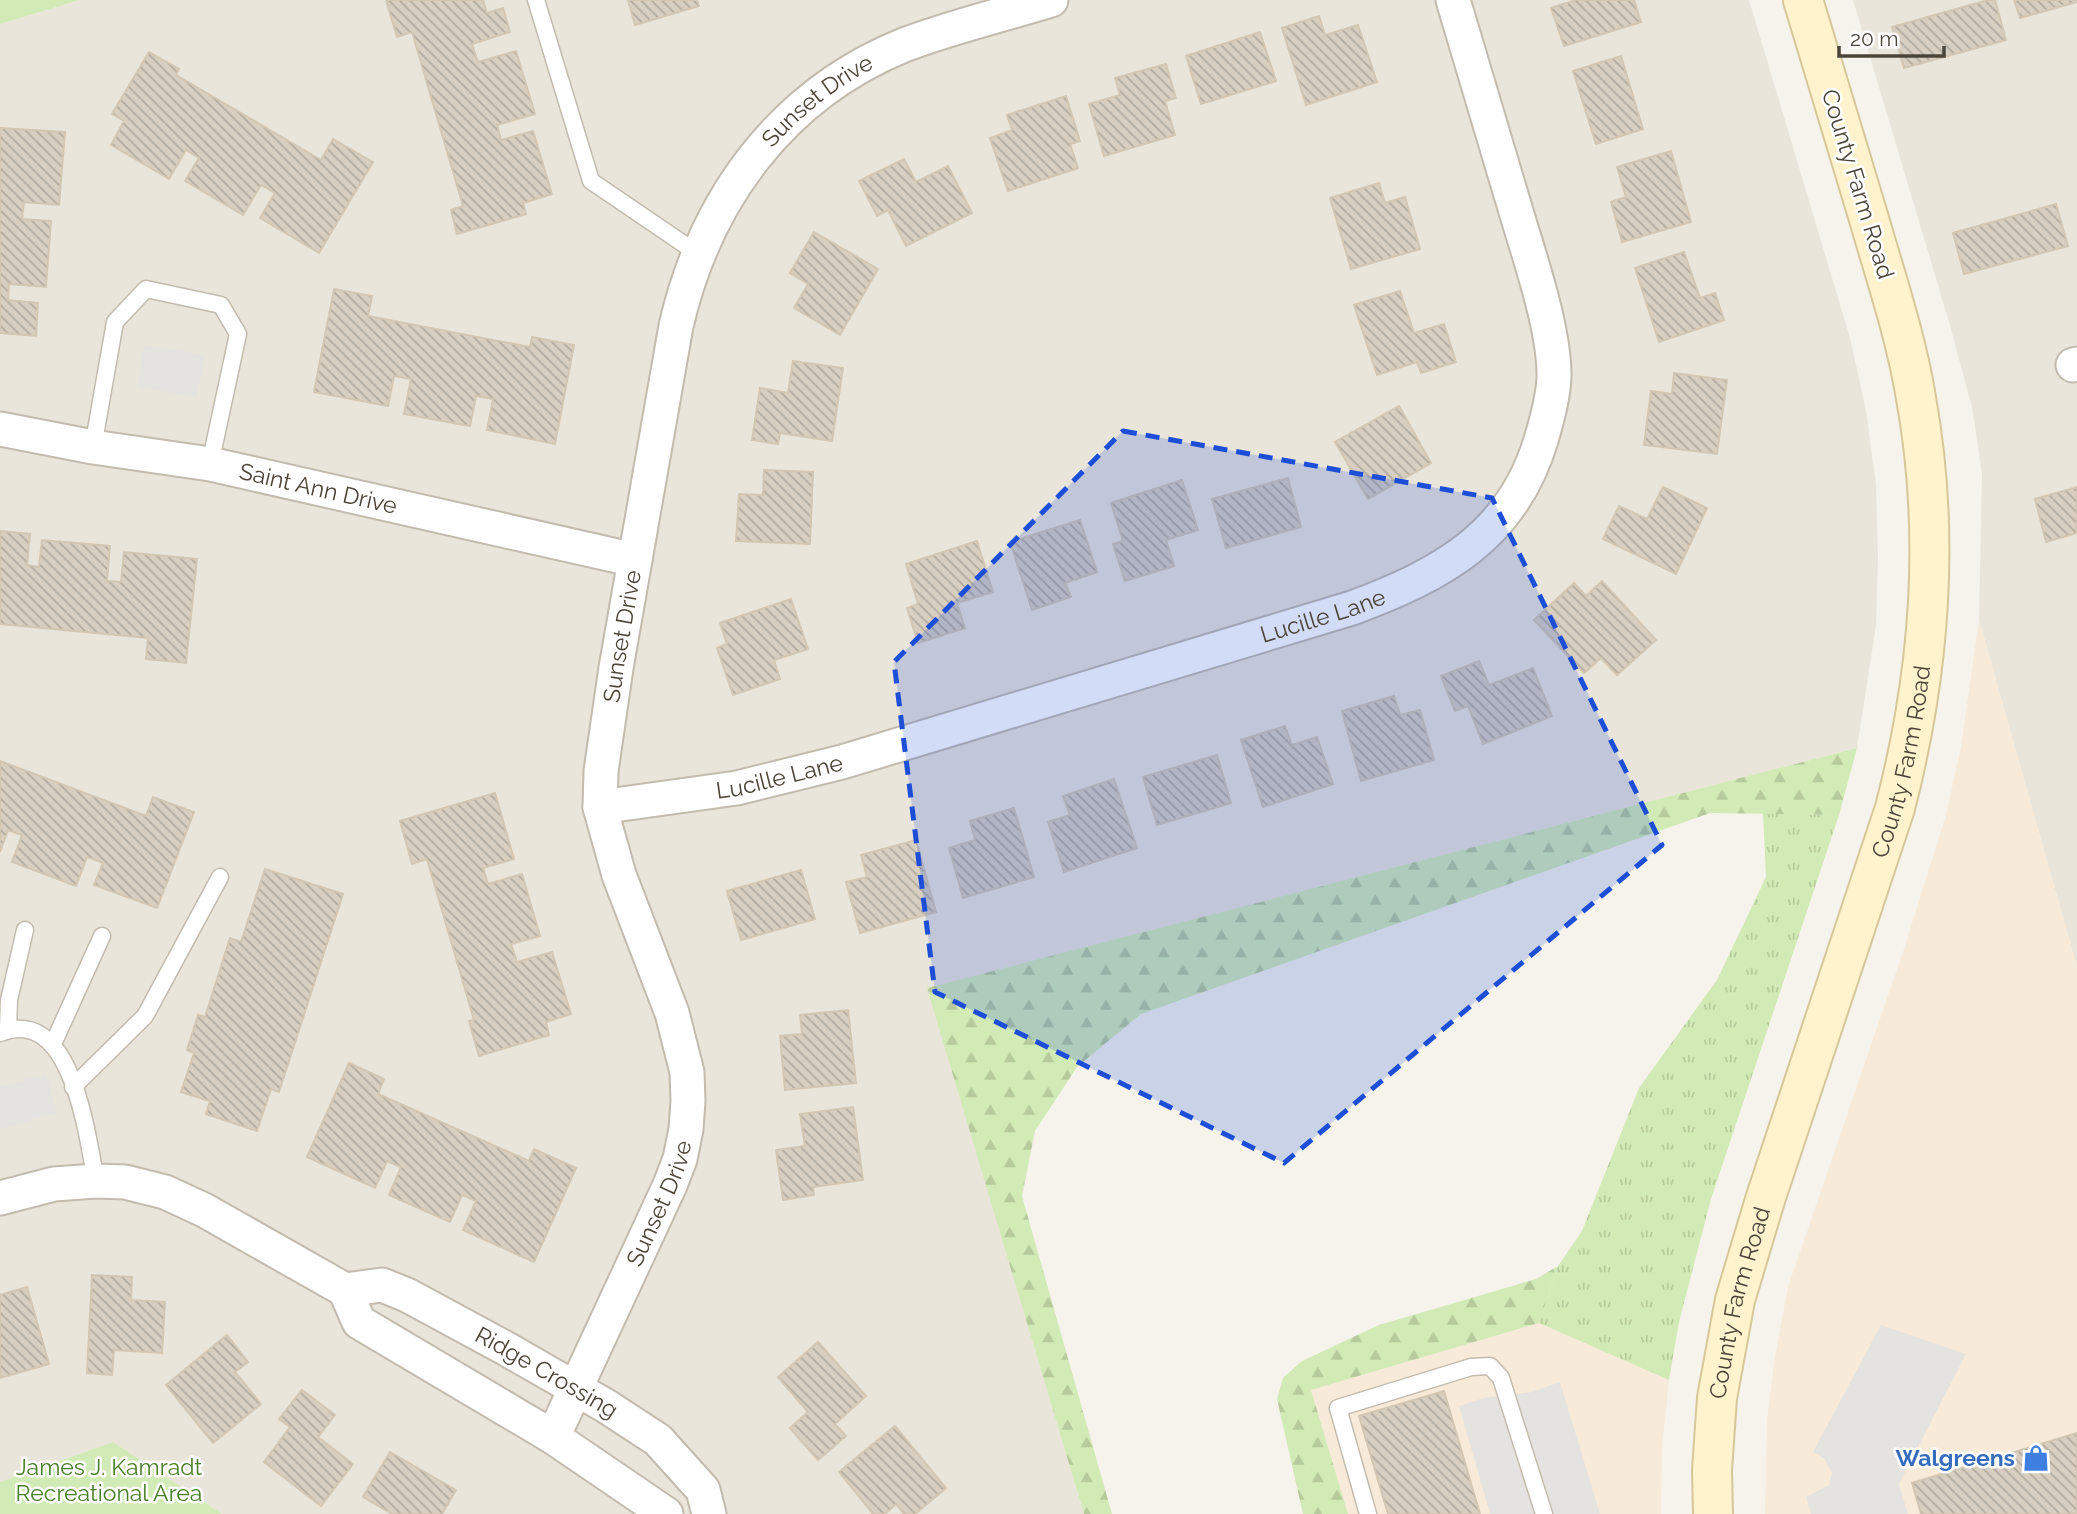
<svg xmlns="http://www.w3.org/2000/svg" width="2077" height="1514" font-family="Raleway,sans-serif">
  <style>
    .residential { fill: #eae5da }
    .commercial { fill: #f7ead8 }
    .grass { fill: url(#grass-tufts) }
    .forest { fill: url(#forest-firs) }
    .green { fill: #d2eab5 }
    .parking { fill: #e5e3e0 }
    .building { fill: url(#building-back-hatch); stroke: #d3c7b4; stroke-width: 2 }
    .lines { fill: none; stroke-linecap: round; stroke-linejoin: round }
    .service-casing { stroke: #c2bbae; stroke-width: 19 }
    .minor-casing { stroke: #c2bbae; stroke-width: 37 }
    .secondary-casing { stroke: #d6c79b; stroke-width: 42 }
    .service { stroke: #fff; stroke-width: 16 }
    .minor { stroke: #fff; stroke-width: 33 }
    .secondary { stroke: #fff3cd; stroke-width: 38 }
    .marked { fill: #1d4ed8; fill-opacity: 0.2; stroke: #1d4ed8; stroke-width: 5; stroke-dasharray: 14 9; stroke-linejoin: round }
    .labels { text-anchor: middle; stroke-width: 5; stroke-linejoin: round; paint-order: stroke }
    .street-label { font-size: 23px; fill: #4b4439; stroke: #fff }
    .shop-label { font-size: 23px; font-weight: bold; fill: #366cbe; stroke: #fff; text-anchor: end }
    .park-label { font-size: 23px; fill: #4a7f2a; stroke: #fff }
  </style>
  <defs>
    <pattern id="grass-tufts" width="24" height="20" patternUnits="userSpaceOnUse" patternTransform="scale(1.75)"><rect width="24" height="20" fill="#d2eab5"/><path d="M3 7l-1-3M5 7V3M7 7l1-3M15 17l-1-3M17 17v-4M19 17l1-3" fill="none" stroke="#b6ca9c"/></pattern>
    <pattern id="forest-firs" width="22" height="20" patternUnits="userSpaceOnUse" patternTransform="scale(1.75)"><rect width="22" height="20" fill="#d2eab5"/><path d="M5 1l3.5 6h-7zM16 11l3.5 6h-7z" fill="#b6ca9c"/></pattern>
    <pattern id="building-back-hatch" width="6" height="6" patternUnits="userSpaceOnUse" patternTransform="scale(1.75)"><rect width="6" height="6" fill="#d8cfc1"/><path d="M-1 5l2 2M0 0l6 6M5-1l2 2" fill="none" stroke="#b1aa9e"/></pattern>
  </defs>
  <rect width="100%" height="100%" fill="#f6f3ec"/>
  <!-- residential -->
  <g class="residential">
    <path d="M80 0H1749L1850 338 1866 410 1876 485 1878 558 1876 625 1857 748 928 988 1084 1514H222L113 1442 0 1482V24Z"/>
    <path d="M1853 0H2077V967L1979 620 1982 474 1972 407 1949 322Z"/>
  </g>
  <!-- commercial -->
  <g class="commercial">
    <path d="M1979 620 2077 967V1514H1765L1767 1420 1775 1357 1788 1287 1904 949 1946 815 1961 747Z"/>
    <path d="M1539 1323 1669 1380 1662 1448 1661 1514H1348L1311 1390Z"/>
  </g>
  <!-- grass -->
  <path class="grass" d="M1763 813 1839 815 1711 1199 1679 1322 1669 1380 1539 1323 1558 1266 1582 1231 1639 1088 1717 980 1766 877Z"/>
  <!-- forest -->
  <g class="forest">
    <path d="M1857 748 1839 815 1710 813 1141 1014 1077 1067 1035 1131 1022 1196 1112 1514H1084L927 988Z"/>
    <path d="M1558 1266 1539 1323 1311 1390 1348 1514H1303L1277 1399 1283 1378 1302 1361 1379 1325 1536 1279Z"/>
  </g>
  <!-- green -->
  <g class="green">
    <path d="M0 0H80L0 24Z"/>
    <path d="M113 1442 222 1514H0V1482Z"/>
  </g>
  <!-- parking -->
  <g class="parking">
    <path d="M144 345 204 355 197 397 137 387Z"/>
    <path d="M46 1074 57 1113 0 1129V1087Z"/>
    <path d="M1881 1325 1966 1354 1899 1484 1908 1514H1811L1806 1497 1829 1485 1832 1473 1824 1458 1813 1452Z"/>
    <path d="M1560 1382 1600 1514H1490L1459 1406 1483 1398 1532 1392Z"/>
  </g>
  <!-- building -->
  <g class="building">
    <path d="M386 0H483L487 13 503 8 510 32 472 44 478 62 516 51 535 114 497 125 501 140 533 131 552 194 523 203 526 214 457 234 451 210 463 206 412 32 397 37Z"/>
    <path d="M628 0H697L699 6 635 25Z"/>
    <path d="M1576 0H1634L1641 22 1564 46 1551 8Z"/>
    <path d="M1988 0H1995L2006 40 1904 68 1892 27Z"/>
    <path d="M2014 0H2077V2L2020 18Z"/>
    <path d="M1319 16 1325 35 1358 25 1377 82 1306 105 1282 28Z"/>
    <path d="M1260 32 1276 81 1201 104 1186 56Z"/>
    <path d="M149 52 179 69 176 75 321 160 333 139 373 162 319 253 260 218 275 193 261 185 243 215 185 181 199 158 186 150 169 179 111 145 124 121 112 114Z"/>
    <path d="M1621 56 1643 129 1596 144 1573 71Z"/>
    <path d="M1166 64 1176 98 1165 101 1175 135 1104 156 1089 104 1120 95 1115 78Z"/>
    <path d="M1066 96 1080 141 1070 144 1078 168 1008 191 990 138 1012 130 1007 115Z"/>
    <path d="M0 128 65 132 59 205 24 202 22 219 51 221 46 287 9 284 8 300 38 303 36 336 0 333Z"/>
    <path d="M1671 151 1691 222 1622 242 1611 202 1626 197 1617 167Z"/>
    <path d="M904 159 916 182 948 166 972 213 906 246 888 210 877 216 859 181Z"/>
    <path d="M1379 183 1385 203 1405 197 1420 249 1351 269 1330 198Z"/>
    <path d="M2056 204 2068 246 1964 274 1953 233Z"/>
    <path d="M814 232 878 269 840 335 794 308 808 284 790 273Z"/>
    <path d="M1684 252 1700 298 1715 293 1724 320 1659 342 1635 268Z"/>
    <path d="M334 289 372 296 368 316 530 347 532 337 574 345 555 444 487 430 493 399 476 396 470 426 404 414 411 379 394 376 388 406 314 392Z"/>
    <path d="M1400 291 1414 333 1444 324 1456 362 1421 373 1417 362 1377 375 1354 305Z"/>
    <path d="M793 361 843 368 832 441 780 433 778 444 752 440 760 388 788 393Z"/>
    <path d="M1674 373 1727 380 1717 454 1644 445 1651 391 1672 394Z"/>
    <path d="M1399 406 1431 463 1368 499 1335 442Z"/>
    <path d="M764 470 813 472 810 544 736 541 739 494 763 495Z"/>
    <path d="M1288 478 1301 527 1226 548 1212 499Z"/>
    <path d="M1182 480 1198 530 1166 540 1174 566 1125 581 1113 544 1123 541 1111 503Z"/>
    <path d="M1663 487 1707 508 1676 574 1603 539 1619 506 1647 519Z"/>
    <path d="M2077 487V533L2046 542 2035 499Z"/>
    <path d="M1080 520 1097 572 1065 583 1071 597 1032 610 1010 542Z"/>
    <path d="M0 531 30 534 27 565 39 567 42 540 110 546 107 581 121 582 124 552 197 559 186 663 146 659 148 638 0 624Z"/>
    <path d="M977 541 993 592 957 603 965 628 918 643 907 608 918 604 906 564Z"/>
    <path d="M1602 581 1656 640 1617 675 1601 658 1584 673 1534 620 1574 583 1586 596Z"/>
    <path d="M791 599 808 649 774 660 780 679 733 695 717 648 727 644 720 623Z"/>
    <path d="M1479 661 1489 685 1533 668 1552 716 1483 744 1468 706 1455 711 1441 676Z"/>
    <path d="M1394 696 1400 715 1420 710 1434 760 1361 781 1342 711Z"/>
    <path d="M1285 726 1292 745 1317 737 1333 784 1263 807 1241 740Z"/>
    <path d="M1217 755 1231 803 1157 825 1143 777Z"/>
    <path d="M0 761 146 816 153 797 194 812 157 908 94 885 103 863 87 857 76 886 12 862 22 835 8 830 0 852Z"/>
    <path d="M1114 779 1137 848 1064 872 1048 822 1070 815 1063 796Z"/>
    <path d="M495 793 514 859 483 868 488 884 522 874 540 936 511 944 517 962 552 952 571 1014 546 1022 549 1035 479 1056 469 1021 474 1020 427 859 412 864 400 821Z"/>
    <path d="M1014 808 1034 877 963 898 949 848 975 840 970 821Z"/>
    <path d="M916 840 936 912 860 933 846 882 867 877 861 855Z"/>
    <path d="M265 869 343 894 279 1092 271 1089 257 1131 206 1114 210 1101 181 1092 194 1053 187 1050 198 1015 205 1017 230 938 241 942Z"/>
    <path d="M801 870 815 919 741 940 727 891Z"/>
    <path d="M848 1010 856 1083 785 1090 780 1036 802 1034 800 1015Z"/>
    <path d="M349 1063 384 1079 378 1094 529 1161 534 1149 576 1168 534 1262 463 1230 476 1201 462 1195 450 1222 389 1195 401 1167 387 1161 375 1188 307 1157Z"/>
    <path d="M853 1107 863 1180 813 1187 814 1195 783 1200 776 1150 805 1146 800 1114Z"/>
    <path d="M92 1275 132 1277 131 1300 165 1302 162 1353 114 1350 112 1375 87 1373Z"/>
    <path d="M27 1287 49 1364 0 1378V1295Z"/>
    <path d="M227 1335 248 1362 235 1372 261 1404 213 1443 166 1385Z"/>
    <path d="M818 1342 866 1396 835 1424 846 1436 818 1460 790 1428 808 1412 778 1377Z"/>
    <path d="M302 1390 335 1415 318 1437 353 1464 321 1506 264 1462 290 1427 279 1419Z"/>
    <path d="M1444 1391 1480 1514H1388L1359 1416Z"/>
    <path d="M895 1426 946 1488 915 1514H904L896 1504 885 1514H873L839 1472Z"/>
    <path d="M2077 1433V1514H1921L1912 1483Z"/>
    <path d="M390 1452 456 1490 442 1514H392L363 1497Z"/>
  </g>
  <g class="lines">
    <defs>
      <g id="service">
        <path d="M536 0 591 181 697 253"/>
        <path d="M93 447 115 322 146 289 221 305 238 334 210 464"/>
        <path d="M8 1030 9 1000 25 930"/>
        <path d="M0 1033C72 1004 87 1135 96 1181"/>
        <path d="M53 1044 102 936"/>
        <path d="M73 1087 145 1016 220 877"/>
        <path d="M1368 1514 1338 1408 1471 1367 1490 1366 1501 1378 1544 1514"/>
      </g>
      <g id="minor">
        <path d="M2073 365 2077 364"/>
        <path id="s1" d="M0 429 93 447 210 464 635 560"/>
        <path id="s2" d="M600 807 737 788 842 762 1352 608C1441 575 1512 537 1541 440 1547 420 1553 399 1554 378 1555 329 1529 256 1515 208 1494 139 1474 69 1453 0"/>
        <path id="s3" d="M0 1198 54 1184 96 1181 125 1182 165 1192 204 1210 345 1290 382 1285 407 1295 505 1348 606 1406 658 1440 703 1490 709 1514"/>
        <path d="M345 1290 359 1322 553 1437 666 1514"/>
        <path id="s4" d="M553 1437 670 1185 680 1159 686 1129 688 1101 687 1072 672 1013 619 875 600 807 601 771 616 668 676 326C705 200 781 95 904 45 951 27 1002 15 1051 0"/>
      </g>
      <g id="secondary">
        <path id="s5" d="M1713 1514 1712 1470 1717 1398 1735 1300 1765 1200 1895 808C1930 673 1941 537 1916 398 1906 337 1886 278 1869 219 1847 146 1825 73 1803 0"/>
      </g>
    </defs>
    <!-- service casing -->
    <use href="#service" class="service-casing"/>
    <!-- minor casing -->
    <use href="#minor" class="minor-casing"/>
    <!-- secondary casing -->
    <use href="#secondary" class="secondary-casing"/>
    <!-- service -->
    <use href="#service" class="service"/>
    <!-- minor -->
    <use href="#minor" class="minor"/>
    <!-- secondary -->
    <use href="#secondary" class="secondary"/>
  </g>
  <!-- marked area -->
  <path class="marked" d="M1123 431 1492 498 1662 845 1284 1163 935 992 894 662Z"/>
  <!-- icons -->
  <defs>
    <symbol id="shop-bare" viewBox="-9 -9 18 18"><path d="M-5-2.5h2.3a2.7 3.5 0 0 1 5.4 0H5L5.5 6h-11ZM-1.5-2.5h3a1.5 2.3 0 0 0-3 0Z" fill="#3f7fe0" stroke="#fff" stroke-width="2.5" paint-order="stroke"/></symbol>
  </defs>
  <g fill-rule="evenodd">
    <use href="#shop-bare" x="2017" y="1439" width="38" height="38"/>
  </g>
  <g class="labels">
    <!-- street labels -->
    <g class="street-label">
      <text dy="8" stroke="none"><textPath href="#s4" startOffset="1433">Sunset Drive</textPath></text>
      <text transform="translate(1858 184) rotate(73)" y="8">County Farm Road</text>
      <text dy="8" stroke="none"><textPath href="#s1" startOffset="324">Saint Ann Drive</textPath></text>
      <text dy="8" stroke="none"><textPath href="#s2" startOffset="749">Lucille Lane</textPath></text>
      <text dy="8" stroke="none"><textPath href="#s4" startOffset="845">Sunset Drive</textPath></text>
      <text dy="8" stroke="none"><textPath href="#s5" startOffset="780">County Farm Road</textPath></text>
      <text dy="8" stroke="none"><textPath href="#s2" startOffset="182">Lucille Lane</textPath></text>
      <text dy="8" stroke="none"><textPath href="#s4" startOffset="257">Sunset Drive</textPath></text>
      <text dy="8" stroke="none"><textPath href="#s5" startOffset="214">County Farm Road</textPath></text>
      <text dy="8" stroke="none"><textPath href="#s3" startOffset="597">Ridge Crossing</textPath></text>
    </g>
    <!-- shop labels -->
    <g class="shop-label">
      <text x="2015" y="1466">Walgreens</text>
    </g>
    <!-- park labels -->
    <g class="park-label">
      <text x="109" y="1475">James J. Kamradt<tspan x="109" dy="26">Recreational Area</tspan></text>
    </g>
  </g>
  <!-- scale -->
  <path d="M1839 46v10h105v-10" fill="none" stroke="#4b4439" stroke-width="3.5"/>
  <text x="1850" y="46" font-size="21" fill="#4b4439" stroke="#ffffff" stroke-width="5" paint-order="stroke">20 m</text>
</svg>
